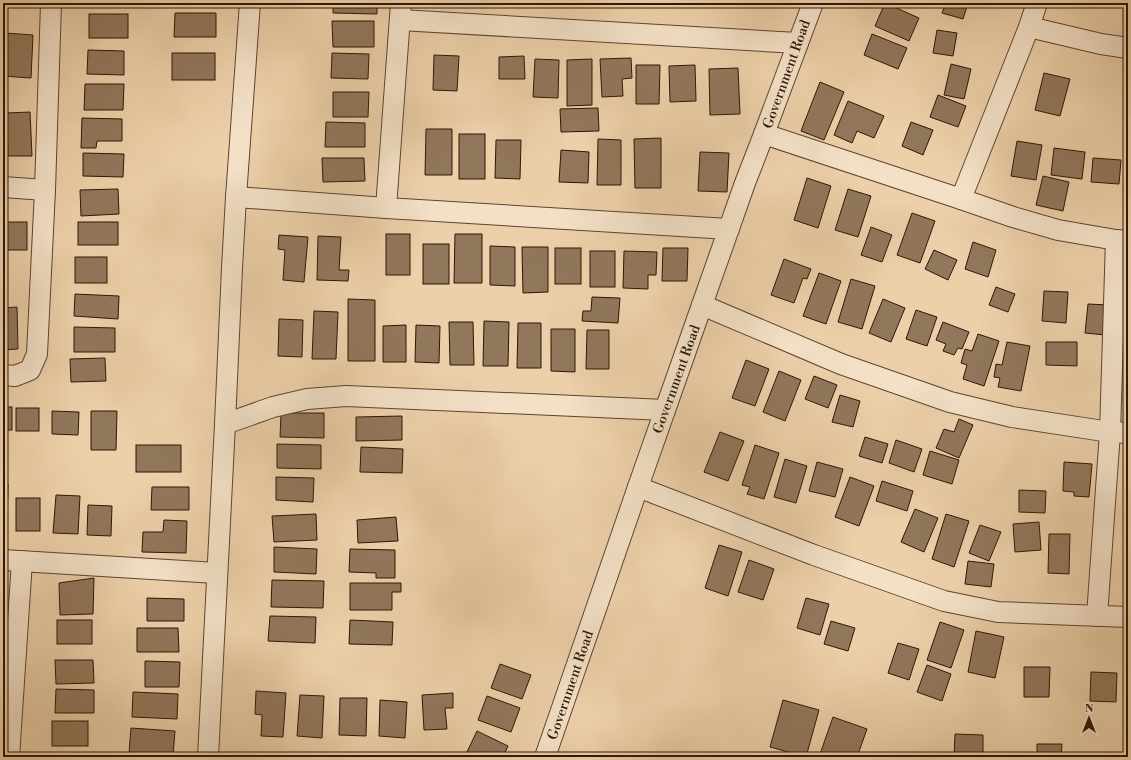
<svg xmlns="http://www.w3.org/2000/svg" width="1131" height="760" font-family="'Libre Bodoni',serif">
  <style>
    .building { fill: #91775b; stroke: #2e1607 }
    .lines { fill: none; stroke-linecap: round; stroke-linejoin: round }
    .minor-casing { stroke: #5e4430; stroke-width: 22 }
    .minor { stroke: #f3e0c7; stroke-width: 20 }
    .labels { text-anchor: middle; stroke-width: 3; stroke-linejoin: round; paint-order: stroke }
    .street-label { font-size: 14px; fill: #2e1607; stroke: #f3e0c7 }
  </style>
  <rect width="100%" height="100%" fill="#ecd0a9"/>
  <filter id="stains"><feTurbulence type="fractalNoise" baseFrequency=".005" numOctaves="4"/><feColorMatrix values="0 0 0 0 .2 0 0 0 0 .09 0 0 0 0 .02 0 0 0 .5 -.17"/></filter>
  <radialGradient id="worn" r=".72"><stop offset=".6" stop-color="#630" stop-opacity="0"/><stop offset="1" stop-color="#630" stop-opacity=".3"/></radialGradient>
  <!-- building -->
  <g class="building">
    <path d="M333 3H377V14L333 13Z"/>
    <path d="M744 3H772V5Z"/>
    <path d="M885 3 919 18 909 41 875 26Z"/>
    <path d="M909 3H923L921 8Z"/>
    <path d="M946 3H968L963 19 942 13Z"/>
    <path d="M175 13H216V37H174Z"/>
    <rect x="89" y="14" width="39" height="24"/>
    <path d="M332 21H374V47H333Z"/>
    <path d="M937 30 957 33 953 56 933 53Z"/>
    <path d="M5 33 33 35 31 78 3 76Z"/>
    <path d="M872 34 907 48 898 69 864 55Z"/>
    <path d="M88 50 124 51V75L87 74Z"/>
    <rect x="172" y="53" width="43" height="27"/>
    <path d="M332 53 369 54 368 79 331 78Z"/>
    <path d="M434 55 459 56 457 91 433 90Z"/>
    <path d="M524 56 525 79H499V57Z"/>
    <path d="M631 58 632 78 622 79 623 96 602 97 600 59Z"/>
    <path d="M535 59 559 60 558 98 533 97Z"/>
    <path d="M592 59V105L567 106V60Z"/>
    <path d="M951 64 971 69 964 99 944 95Z"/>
    <path d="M636 65H660L659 104H636Z"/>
    <path d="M695 65 696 101 670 102 669 66Z"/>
    <path d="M738 68 740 114 710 115 709 69Z"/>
    <path d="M1044 73 1070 79 1060 116 1035 110Z"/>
    <path d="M820 82 844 92 824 140 801 131Z"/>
    <path d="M85 84H124L123 110H84Z"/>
    <path d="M333 92H369L368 117H333Z"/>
    <path d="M938 95 966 106 958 127 930 117Z"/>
    <path d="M848 101 884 116 874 138 857 131 852 143 834 135Z"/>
    <path d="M598 108 599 131 561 132 560 109Z"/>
    <path d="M30 112 32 156H8L6 113Z"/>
    <path d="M82 118 122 119V141H97L96 148H81Z"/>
    <path d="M326 122 365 123V147H325Z"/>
    <path d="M911 122 933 130 923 155 902 146Z"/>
    <path d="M426 129H452V175H425Z"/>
    <rect x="459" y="134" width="26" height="45"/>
    <path d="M661 138V188H635L634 139Z"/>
    <path d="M598 139 621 140V185H597Z"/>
    <path d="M496 140H521L520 179 495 178Z"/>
    <path d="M1017 141 1042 145 1036 180 1011 176Z"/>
    <path d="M1054 148 1085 152 1082 179 1051 175Z"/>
    <path d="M561 150 589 152 588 183 559 182Z"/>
    <path d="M700 152 729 153 727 192 698 191Z"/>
    <path d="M83 153 124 154 123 177 83 176Z"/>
    <path d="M322 158H364L365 181 323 182Z"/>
    <path d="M1093 158 1121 160 1119 184 1091 182Z"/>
    <path d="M1043 176 1069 182 1063 211 1036 205Z"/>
    <path d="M807 178 831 186 818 228 794 220Z"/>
    <path d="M118 189 119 214 81 216 80 190Z"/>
    <path d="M848 189 871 196 858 237 835 230Z"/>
    <path d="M912 213 935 221 920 263 897 255Z"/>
    <rect x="3" y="222" width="24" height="28"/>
    <rect x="78" y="222" width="40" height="23"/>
    <path d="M871 227 892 235 882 262 861 255Z"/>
    <rect x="386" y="234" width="24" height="41"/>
    <path d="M455 234H482V283H454Z"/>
    <path d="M279 235 308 237 304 282 283 280 285 250 278 249Z"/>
    <path d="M318 236 341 237 339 270H349L348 281 317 280Z"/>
    <path d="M973 242 996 250 988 277 965 269Z"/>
    <rect x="423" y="244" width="26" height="40"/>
    <path d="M490 246 515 247V286L490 285Z"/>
    <path d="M522 247H548V292L523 293Z"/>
    <rect x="555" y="248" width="26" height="36"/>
    <path d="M663 248H688L687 281H662Z"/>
    <path d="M934 250 957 260 948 280 925 269Z"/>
    <rect x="590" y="251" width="25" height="36"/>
    <path d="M624 251 657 252 656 275H648V289L623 288Z"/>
    <rect x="75" y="257" width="32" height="26"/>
    <path d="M784 259 811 269 807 279 803 278 794 303 771 295Z"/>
    <path d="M819 273 841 281 826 324 803 316Z"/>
    <path d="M851 279 875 286 862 329 838 322Z"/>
    <path d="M996 287 1015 294 1008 312 989 305Z"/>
    <path d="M1044 291 1068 292 1066 323 1042 321Z"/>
    <path d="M75 294 119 296 118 319 74 316Z"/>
    <path d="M592 297 620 298 618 323 582 321 583 311H591Z"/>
    <path d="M348 299 375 300V361H348Z"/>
    <path d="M883 299 905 308 891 342 869 333Z"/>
    <path d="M1088 304 1108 305 1105 335 1085 333Z"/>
    <path d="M17 307 18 349 3 350V308Z"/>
    <path d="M916 310 937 317 927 346 906 339Z"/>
    <path d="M314 311 338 312 336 359H312Z"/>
    <path d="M279 319 303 320 302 357 278 356Z"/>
    <path d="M484 321 509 322 508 366H483Z"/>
    <path d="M449 322H473L474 365H450Z"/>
    <path d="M943 322 969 332 962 349 958 348 954 355 943 351 946 344 936 340Z"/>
    <path d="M518 323H541V368H517Z"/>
    <path d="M406 325V362H383V326Z"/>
    <path d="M416 325 440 326 439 363 415 362Z"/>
    <path d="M74 327 115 328V352H74Z"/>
    <path d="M551 329H575V372L551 371Z"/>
    <path d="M587 330H609V369H586Z"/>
    <path d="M978 334 999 341 984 386 963 379 967 365 961 363 965 349 972 351Z"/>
    <path d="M1007 342 1030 346 1021 391 998 387 1000 378 994 377 996 364 1002 365Z"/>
    <path d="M1046 342H1077V366L1046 365Z"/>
    <path d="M105 358 106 381 71 382 70 359Z"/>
    <path d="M746 360 769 369 755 406 732 398Z"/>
    <path d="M779 371 801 380 785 421 763 412Z"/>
    <path d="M814 376 837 385 828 408 805 399Z"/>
    <path d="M840 395 860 401 853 427 832 422Z"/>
    <rect x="3" y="407" width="9" height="23"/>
    <rect x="16" y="408" width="23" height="23"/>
    <path d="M52 411 79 412 78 435 52 434Z"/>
    <path d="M91 411H117L116 450H91Z"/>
    <path d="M281 413H324V438L280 437Z"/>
    <path d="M402 416V440L356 441V417Z"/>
    <path d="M959 419 973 425 959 458 936 448 944 429 954 432Z"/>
    <path d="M720 432 744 441 728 481 704 472Z"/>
    <path d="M865 437 888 444 882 463 859 456Z"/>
    <path d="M896 440 922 449 914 472 889 463Z"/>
    <path d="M277 444 321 445V469L277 468Z"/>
    <rect x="136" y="445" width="45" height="27"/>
    <path d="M755 445 779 453 764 499 747 494 750 487 742 485Z"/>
    <path d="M361 447 403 449 402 473 360 472Z"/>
    <path d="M930 451 959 460 952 484 923 475Z"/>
    <path d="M785 459 807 466 796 503 774 497Z"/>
    <path d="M817 462 843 469 835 497 809 491Z"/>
    <path d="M1064 462 1092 464 1089 497 1074 496V492L1063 491Z"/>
    <path d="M276 477 314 478 313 502 276 500Z"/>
    <path d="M850 477 874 486 859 526 835 517Z"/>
    <path d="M882 481 913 491 907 511 876 501Z"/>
    <path d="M3 484H8L7 528H3Z"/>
    <path d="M152 487H189V510H151Z"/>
    <path d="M1019 490 1046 491 1045 513 1019 512Z"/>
    <path d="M56 495 80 496 78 534 53 533Z"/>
    <rect x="16" y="498" width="24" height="33"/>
    <path d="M88 505 112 506 111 536 87 535Z"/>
    <path d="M915 509 938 518 924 552 901 542Z"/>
    <path d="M316 514 317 540 274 542 272 516Z"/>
    <path d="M946 514 969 521 954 567 932 559Z"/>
    <path d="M396 517 398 541 358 543 357 520Z"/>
    <path d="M164 520 187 521 186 553 142 552 143 532H163Z"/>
    <path d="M1039 522 1041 550 1015 552 1013 524Z"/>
    <path d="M980 525 1001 532 989 561 969 553Z"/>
    <path d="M1049 534H1070L1069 574 1048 573Z"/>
    <path d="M719 545 742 552 728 596 705 588Z"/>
    <path d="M274 547 317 549 316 574 274 572Z"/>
    <path d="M350 549 395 550V578H376V573L349 572Z"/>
    <path d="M749 560 774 569 763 600 738 592Z"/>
    <path d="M968 561 994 564 991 587 965 584Z"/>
    <path d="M94 578 93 614 60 615 59 583Z"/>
    <path d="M272 580 324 581 323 608 271 607Z"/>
    <path d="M350 583H401V592H392V610H350Z"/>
    <path d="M147 598 184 599V621H147Z"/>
    <path d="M806 598 829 604 820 635 797 628Z"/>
    <path d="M270 616 316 617 315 643 268 641Z"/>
    <rect x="57" y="620" width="35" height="24"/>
    <path d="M350 620 393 622 392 645 349 644Z"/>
    <path d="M831 621 855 628 848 651 824 644Z"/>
    <path d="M940 622 964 630 951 668 927 660Z"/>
    <path d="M137 628H178L179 652H137Z"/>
    <path d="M976 631 1004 637 995 678 968 672Z"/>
    <path d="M898 643 919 649 909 680 888 673Z"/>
    <path d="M1127 649H1128V679H1125Z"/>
    <path d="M55 660H93L94 683 56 684Z"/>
    <path d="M145 661 180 662 179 687H145Z"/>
    <path d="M500 664 531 675 522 699 491 688Z"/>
    <path d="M927 665 951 674 942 701 917 692Z"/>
    <path d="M1024 667H1050L1049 697H1024Z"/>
    <path d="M1091 672 1117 673 1116 702 1090 701Z"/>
    <path d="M56 689 94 690V713H55Z"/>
    <path d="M256 691 286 693 283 737 261 736 262 715 255 714Z"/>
    <path d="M133 692 178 694 177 719 132 717Z"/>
    <path d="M453 693V708H445L447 729 424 730 422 695Z"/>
    <path d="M300 695 324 696 322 738 297 736Z"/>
    <path d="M487 696 520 708 511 732 478 720Z"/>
    <path d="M340 698H367L366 736 339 735Z"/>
    <path d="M380 700 407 702 405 738 379 736Z"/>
    <path d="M783 700 819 710 806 757 770 747Z"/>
    <path d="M833 717 867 729 857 757H819Z"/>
    <rect x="52" y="721" width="36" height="25"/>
    <path d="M131 728 175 731 173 756 129 753Z"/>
    <path d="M477 731 508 746 503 757H472L466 754Z"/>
    <path d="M955 734 983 735V757H954Z"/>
    <path d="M1037 744H1062L1061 757H1037Z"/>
    <path d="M87 754V757H50V755Z"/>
  </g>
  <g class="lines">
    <defs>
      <g id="minor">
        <path d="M401 3 386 208 729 229"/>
        <path d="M400 20 798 43"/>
        <path d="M1029 27 1101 44 1128 48"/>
        <path d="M764 134 961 199 1013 217 1058 230 1116 240 1128 241"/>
        <path d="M3 187 45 190"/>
        <path d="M236 197 386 208"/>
        <path d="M961 199 1029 27 1037 3"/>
        <path d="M702 305 841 364 950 402 1012 417 1110 432 1128 433"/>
        <path d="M3 375 15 376 30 370 37 354 45 190 51 3"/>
        <path d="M225 424 273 407 307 399 346 396 665 410"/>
        <path d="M638 487 814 555 944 601 998 612 1128 617"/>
        <path d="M3 560 217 573"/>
        <path d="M1097 616 1110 432 1116 240"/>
        <path d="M9 757 22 561"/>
        <path d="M208 757 225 424 232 268 236 197 250 3"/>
        <path d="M545 757 638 487 702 305 745 183 764 134 813 3"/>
      </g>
    </defs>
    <!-- minor casing -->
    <use href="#minor" class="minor-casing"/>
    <!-- minor -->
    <use href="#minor" class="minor"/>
  </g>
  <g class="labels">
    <!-- street labels -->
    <g class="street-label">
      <text transform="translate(786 74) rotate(-70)" y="5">Government Road</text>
      <text transform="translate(676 379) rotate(-70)" y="5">Government Road</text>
      <text transform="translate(570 685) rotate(-71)" y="5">Government Road</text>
    </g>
  </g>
  <!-- margin -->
  <rect width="1131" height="760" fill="none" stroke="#ecd0a9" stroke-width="16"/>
  <rect x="4" y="4" width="1123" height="752" fill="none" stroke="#2e1607" stroke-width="2"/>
  <rect x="8" y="8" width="1115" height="744" fill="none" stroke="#2e1607"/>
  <!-- north arrow -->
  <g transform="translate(1089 718)" stroke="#f3e0c7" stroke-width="3" paint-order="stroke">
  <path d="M0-3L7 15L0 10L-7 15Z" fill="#2e1607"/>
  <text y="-6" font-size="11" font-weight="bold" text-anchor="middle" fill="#2e1607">N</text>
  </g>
  <rect width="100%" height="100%" filter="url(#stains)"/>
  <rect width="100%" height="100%" fill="url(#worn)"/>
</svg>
